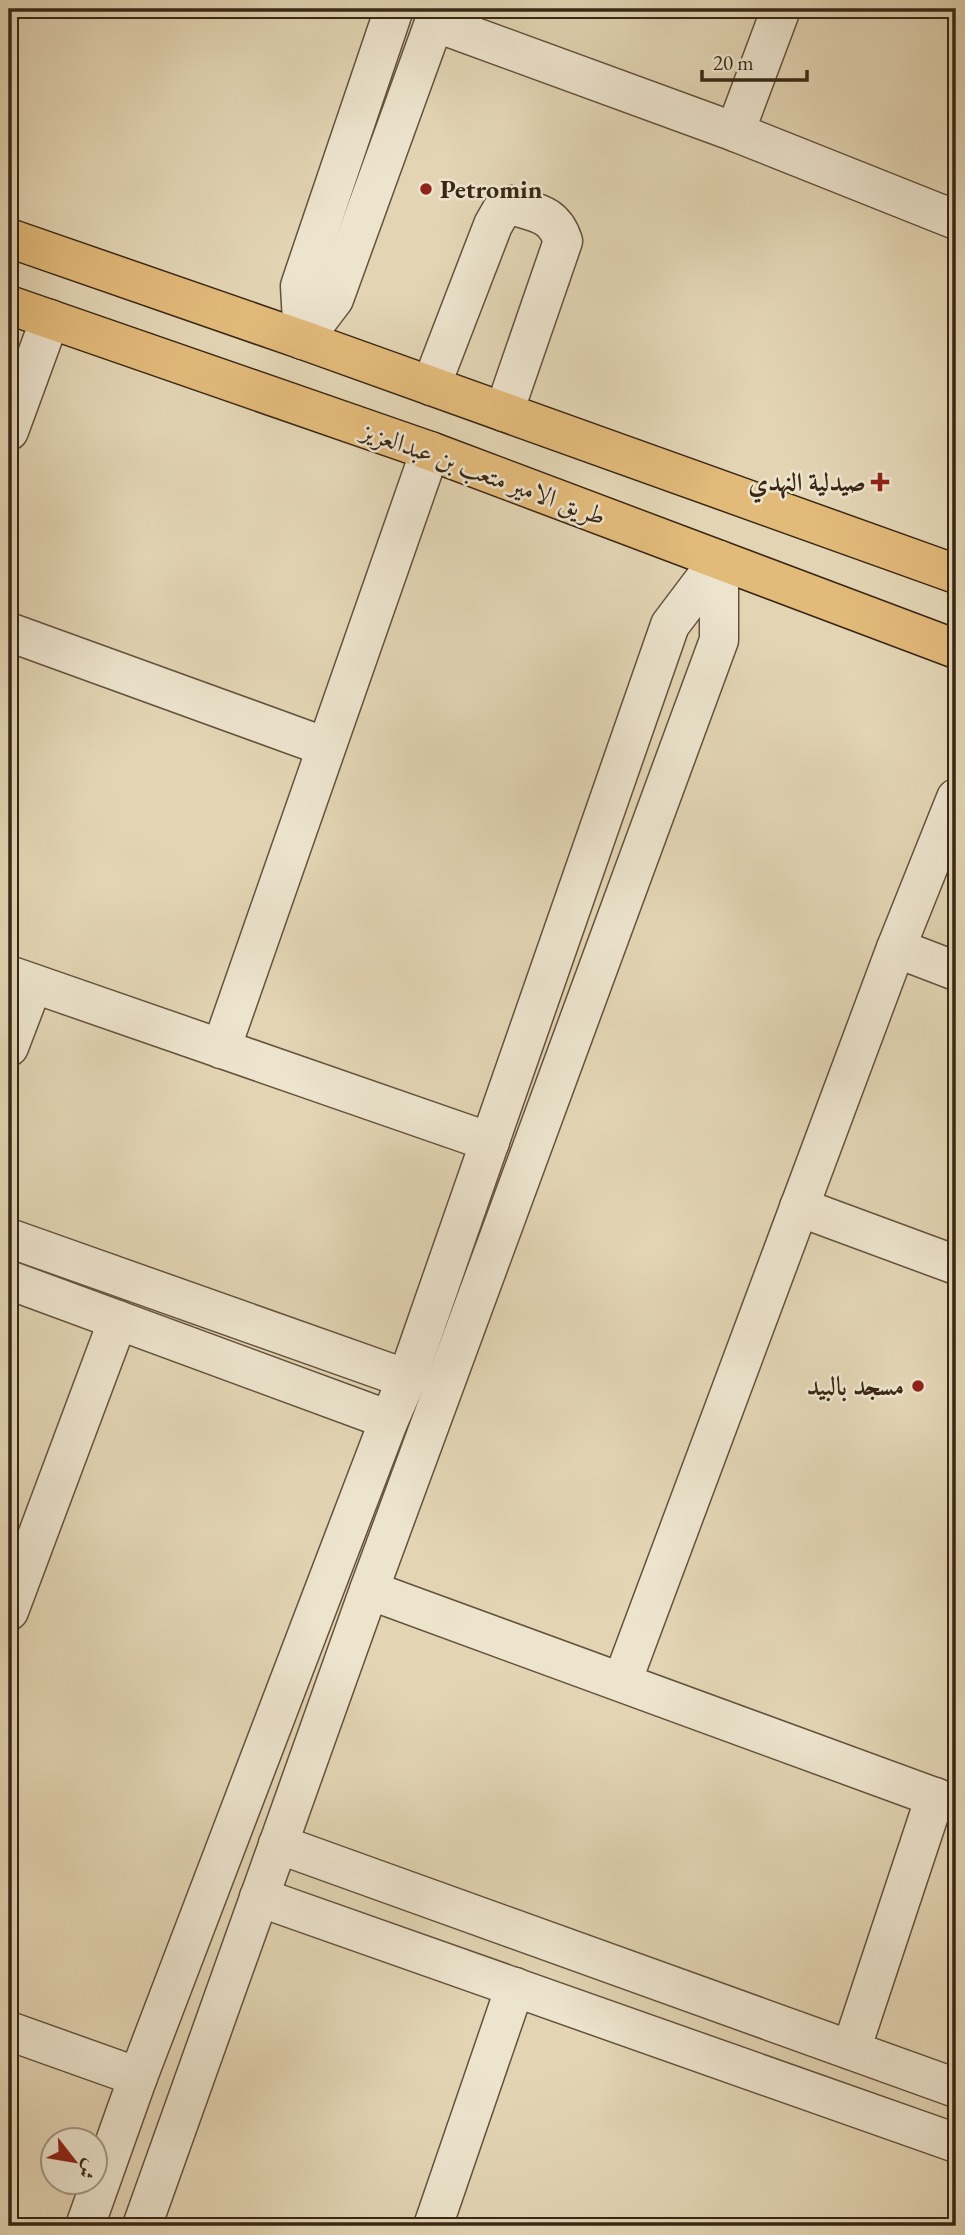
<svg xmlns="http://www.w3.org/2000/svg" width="965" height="2235" font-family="'EB Garamond',Amiri,serif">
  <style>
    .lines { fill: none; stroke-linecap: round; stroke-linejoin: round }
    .minor-casing { stroke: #64523d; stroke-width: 41 }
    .major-casing { stroke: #392715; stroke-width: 41 }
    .minor { stroke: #ede4ce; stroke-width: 38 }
    .major { stroke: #e2ba7a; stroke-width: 38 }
    .poi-dot { fill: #8f2418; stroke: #ede4ce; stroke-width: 2.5 }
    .labels { text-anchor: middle; stroke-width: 5; stroke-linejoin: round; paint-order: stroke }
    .poi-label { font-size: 26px; font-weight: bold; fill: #392715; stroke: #ede4ce; text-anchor: end }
    .street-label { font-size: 26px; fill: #392715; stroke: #ede4ce }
  </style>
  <rect width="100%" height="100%" fill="#e3d5b4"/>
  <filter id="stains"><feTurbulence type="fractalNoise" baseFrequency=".00286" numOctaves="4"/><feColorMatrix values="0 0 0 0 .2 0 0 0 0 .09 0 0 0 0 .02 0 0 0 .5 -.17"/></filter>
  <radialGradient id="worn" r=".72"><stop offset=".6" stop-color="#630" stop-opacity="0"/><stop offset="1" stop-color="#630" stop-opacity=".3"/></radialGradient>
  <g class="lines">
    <defs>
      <g id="minor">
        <path d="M434 22 735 132 956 220"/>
        <path d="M735 132 781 9"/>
        <path d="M303 340 334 299 439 9"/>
        <path d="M303 340 300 286 394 9"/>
        <path d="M431 386 493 225 501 211 511 205C536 213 554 213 563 241L504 412"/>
        <path d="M9 431 50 319"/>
        <path d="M9 632 326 747"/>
        <path d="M896 948 956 971"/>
        <path d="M9 975 490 1142"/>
        <path d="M9 1047 33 984"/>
        <path d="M221 1049 430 451"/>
        <path d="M799 1207 956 1265"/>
        <path d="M9 1238 407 1379"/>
        <path d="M9 1280 389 1420"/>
        <path d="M369 1590 956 1805"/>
        <path d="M9 1611 118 1320"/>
        <path d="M622 1682 896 948 956 798"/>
        <path d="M278 1844 956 2088"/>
        <path d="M259 1897 956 2143"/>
        <path d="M9 2031 138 2077"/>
        <path d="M851 2050 935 1797"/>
        <path d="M85 2226 138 2077 389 1420 407 1379 670 625 719 560"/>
        <path d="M142 2226 369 1590 719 640V560"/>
        <path d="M433 2226 515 1987"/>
      </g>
      <g id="major">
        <path d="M9 238 303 340 956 574"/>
        <path d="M9 305 430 451 956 649"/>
      </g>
    </defs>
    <!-- minor casing -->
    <use href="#minor" class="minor-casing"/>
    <!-- major casing -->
    <use href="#major" class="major-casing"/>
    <!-- minor -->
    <use href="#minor" class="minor"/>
    <!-- major -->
    <use href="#major" class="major"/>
  </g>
  <!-- markers -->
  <g class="poi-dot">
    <circle cx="426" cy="189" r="7"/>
    <path d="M876.5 471.5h7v7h7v7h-7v7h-7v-7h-7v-7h7z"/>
    <circle cx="918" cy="1386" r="7"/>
  </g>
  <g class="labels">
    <!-- poi labels -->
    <g class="poi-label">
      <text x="440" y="198" text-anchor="start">Petromin</text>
      <text x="866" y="491">صيدلية النهدي</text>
      <text x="904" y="1395">مسجد بالبيد</text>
    </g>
    <!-- street labels -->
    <g class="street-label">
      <text transform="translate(484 473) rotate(20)" y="9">طريق الامير متعب بن عبدالعزيز</text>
    </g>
  </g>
  <!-- margin -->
  <rect width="965" height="2235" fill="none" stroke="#e3d5b4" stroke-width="35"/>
  <rect x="10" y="10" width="944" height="2214" fill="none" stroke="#392715" stroke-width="3.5"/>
  <rect x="18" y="18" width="930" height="2200" fill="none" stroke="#392715" stroke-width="2"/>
  <!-- north arrow -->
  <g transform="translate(74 2161) rotate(121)"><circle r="33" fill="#ede4ce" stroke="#a59884" stroke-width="2"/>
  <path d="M0-5L12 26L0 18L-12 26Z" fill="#8f2418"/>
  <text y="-10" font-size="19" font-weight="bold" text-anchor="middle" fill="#392715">ش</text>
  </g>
  <!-- scale -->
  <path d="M702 70v10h105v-10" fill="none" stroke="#392715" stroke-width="3.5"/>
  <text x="713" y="70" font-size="21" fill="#392715" stroke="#ede4ce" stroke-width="5" paint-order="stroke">20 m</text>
  <rect width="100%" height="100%" filter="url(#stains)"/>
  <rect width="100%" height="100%" fill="url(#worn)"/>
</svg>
